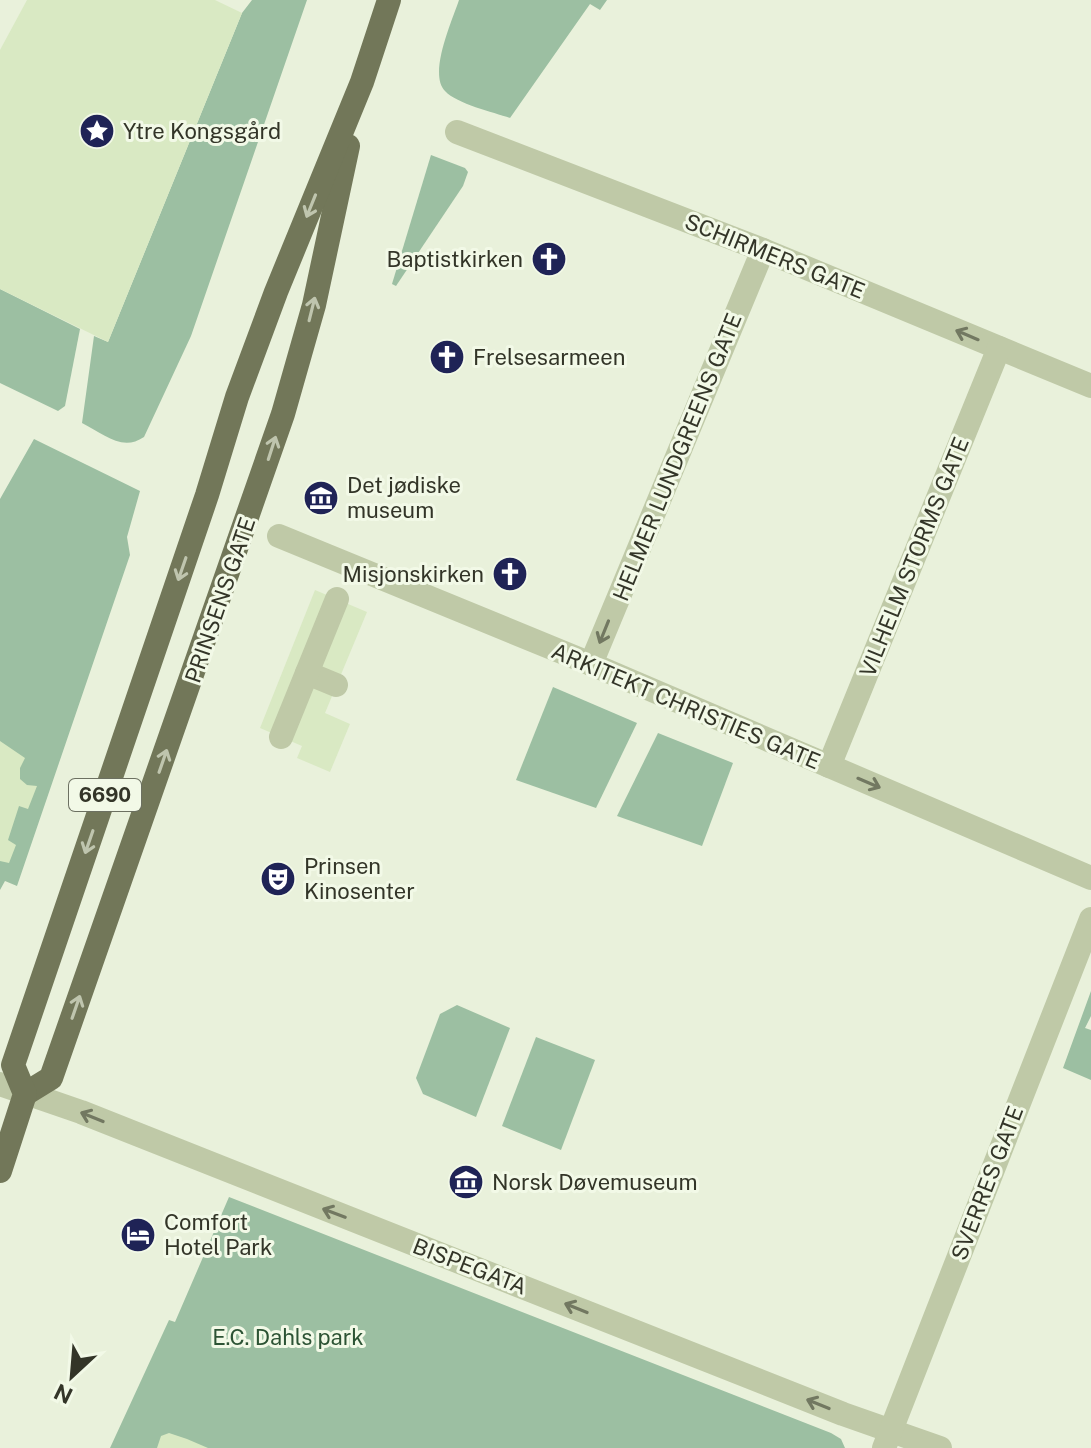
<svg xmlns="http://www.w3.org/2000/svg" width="1091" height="1448" font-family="'Public Sans',sans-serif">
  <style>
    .green { fill: #9cbfa2 }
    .plaza { fill: #d9e9c3 }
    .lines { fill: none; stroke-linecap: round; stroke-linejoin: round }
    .minor { stroke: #bfc9a7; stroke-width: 24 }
    .major { stroke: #727759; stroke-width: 24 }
    .oneway { stroke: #bfc5ae }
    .oneway2 { stroke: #727861 }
    .labels { text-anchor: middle; stroke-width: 6; stroke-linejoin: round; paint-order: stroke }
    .shield { fill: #f2f9e7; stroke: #6c7061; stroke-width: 2 }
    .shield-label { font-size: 20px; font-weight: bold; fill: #333528 }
    .poi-label { font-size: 22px; fill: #333528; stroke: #f2f9e7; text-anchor: start }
    .street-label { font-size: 22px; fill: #333528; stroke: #f2f9e7 }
    .park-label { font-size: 22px; fill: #2c5334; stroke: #f2f9e7 }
  </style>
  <rect width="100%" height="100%" fill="#e9f1db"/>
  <!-- green -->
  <g class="green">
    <path d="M252 0H307L191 336 144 437C122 452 104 434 82 423L94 336 108 342 242 13Z"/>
    <path d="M459 0H607L600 10 590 4 510 118C493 112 457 104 445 91 428 74 452 21 459 0Z"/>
    <path d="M431 155 465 168 468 172 463 186 396 286 392 284Z"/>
    <path d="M0 289 80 329 65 406 58 411 0 383Z"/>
    <path d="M34 439 140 491 127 537 130 555 17 886 5 881 0 890V499Z"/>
    <path d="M553 687 637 723 596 808 516 780Z"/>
    <path d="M658 733 733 763 702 846 617 816Z"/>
    <path d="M1091 991V1016L1085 1028 1091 1030V1080L1063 1068Z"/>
    <path d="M457 1005 510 1028 476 1117 423 1094 416 1078 440 1014Z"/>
    <path d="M536 1037 595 1060 561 1150 502 1126Z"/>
    <path d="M229 1197 831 1433 841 1439 845 1448H110L169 1320 175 1322Z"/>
  </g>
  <!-- plaza -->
  <g class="plaza">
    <path d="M27 0H215L242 13 108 342 0 289V50Z"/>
    <path d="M315 590 367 612 325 713 350 724 330 772 297 758 302 746 260 728Z"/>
    <path d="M0 741 25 758 20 768V779L27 785 37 786 28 809 19 806 8 840 16 845 9 863 0 861Z"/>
    <path d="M169 1433 187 1439 208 1448H157L161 1436Z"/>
  </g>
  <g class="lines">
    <!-- minor -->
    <g class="minor">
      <path d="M457 132 763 250 1091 386"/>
      <path d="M279 536 591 664 1091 878"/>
      <path d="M591 664 763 250"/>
      <path d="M307 673 336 685"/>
      <path d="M281 737 337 599"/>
      <path d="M829 766 999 348"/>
      <path d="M0 1084 81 1112 843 1414 940 1448"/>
      <path d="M884 1448 1091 919"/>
    </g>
    <!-- major -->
    <g class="major">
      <path d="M25 1094 51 1078 283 414 314 305 348 146"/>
      <path d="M0 1171 25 1094 13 1065 207 495 237 397 276 292 362 82 389 0"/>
    </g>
  </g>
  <!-- one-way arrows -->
  <defs><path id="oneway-shaft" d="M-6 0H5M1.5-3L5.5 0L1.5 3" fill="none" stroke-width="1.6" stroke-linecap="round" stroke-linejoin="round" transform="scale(2)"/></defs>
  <g class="oneway">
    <use href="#oneway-shaft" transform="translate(311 206) rotate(112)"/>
    <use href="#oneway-shaft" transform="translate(312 309) rotate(-76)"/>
    <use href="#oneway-shaft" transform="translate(272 448) rotate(-72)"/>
    <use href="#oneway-shaft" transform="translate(182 569) rotate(109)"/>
    <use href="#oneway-shaft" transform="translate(163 761) rotate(-71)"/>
    <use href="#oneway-shaft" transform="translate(89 842) rotate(109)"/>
    <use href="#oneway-shaft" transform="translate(76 1007) rotate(-71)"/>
  </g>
  <g class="oneway2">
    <use href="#oneway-shaft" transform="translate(967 335) rotate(-157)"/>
    <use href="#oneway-shaft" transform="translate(604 632) rotate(112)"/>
    <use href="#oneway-shaft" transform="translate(869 783) rotate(23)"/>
    <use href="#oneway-shaft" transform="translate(92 1117) rotate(-158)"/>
    <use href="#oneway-shaft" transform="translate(334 1213) rotate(-159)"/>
    <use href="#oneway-shaft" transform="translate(576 1308) rotate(-158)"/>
    <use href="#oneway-shaft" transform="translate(818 1404) rotate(-158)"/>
  </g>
  <!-- icons -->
  <defs>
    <symbol id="sight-disc" viewBox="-11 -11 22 22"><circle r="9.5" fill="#1f2356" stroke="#f2f9e7"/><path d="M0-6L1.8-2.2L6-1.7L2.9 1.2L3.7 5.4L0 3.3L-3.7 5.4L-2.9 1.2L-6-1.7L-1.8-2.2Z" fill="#fff"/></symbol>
    <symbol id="church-disc" viewBox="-11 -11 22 22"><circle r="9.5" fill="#1f2356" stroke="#f2f9e7"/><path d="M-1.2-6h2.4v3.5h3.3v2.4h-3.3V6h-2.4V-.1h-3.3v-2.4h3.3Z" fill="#fff"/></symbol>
    <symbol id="museum-disc" viewBox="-11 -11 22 22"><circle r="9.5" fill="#1f2356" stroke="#f2f9e7"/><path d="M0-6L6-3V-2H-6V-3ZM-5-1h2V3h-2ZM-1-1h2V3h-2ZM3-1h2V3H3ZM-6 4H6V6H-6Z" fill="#fff"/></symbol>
    <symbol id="theatre-disc" viewBox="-11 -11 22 22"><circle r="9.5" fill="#1f2356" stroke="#f2f9e7"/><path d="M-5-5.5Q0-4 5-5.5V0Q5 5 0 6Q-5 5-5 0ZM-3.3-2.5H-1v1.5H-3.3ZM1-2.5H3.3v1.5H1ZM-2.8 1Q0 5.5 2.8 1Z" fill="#fff"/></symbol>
    <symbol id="hotel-disc" viewBox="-11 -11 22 22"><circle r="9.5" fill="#1f2356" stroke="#f2f9e7"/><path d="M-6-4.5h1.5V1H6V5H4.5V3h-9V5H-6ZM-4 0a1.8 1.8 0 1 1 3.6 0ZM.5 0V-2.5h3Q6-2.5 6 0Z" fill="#fff"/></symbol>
  </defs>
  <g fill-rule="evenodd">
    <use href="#sight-disc" x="77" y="111" width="40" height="40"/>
    <use href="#church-disc" x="529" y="239" width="40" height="40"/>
    <use href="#church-disc" x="427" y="337" width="40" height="40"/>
    <use href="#museum-disc" x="301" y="478" width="40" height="40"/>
    <use href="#church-disc" x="490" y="554" width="40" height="40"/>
    <use href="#theatre-disc" x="258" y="859" width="40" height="40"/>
    <use href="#museum-disc" x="446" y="1162" width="40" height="40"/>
    <use href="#hotel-disc" x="118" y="1215" width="40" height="40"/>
  </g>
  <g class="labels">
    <!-- shield labels -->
    <rect class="shield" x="69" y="779" width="72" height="32" rx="6"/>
    <g class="shield-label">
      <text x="105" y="802">6690</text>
    </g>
    <!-- poi labels -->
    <g class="poi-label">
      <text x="123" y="139">Ytre Kongsgård</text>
      <text x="523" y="267" text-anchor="end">Baptistkirken</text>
      <text x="473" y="365">Frelsesarmeen</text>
      <text x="347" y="493">Det jødiske<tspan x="347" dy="25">museum</tspan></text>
      <text x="484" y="582" text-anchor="end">Misjonskirken</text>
      <text x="304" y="874">Prinsen<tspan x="304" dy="25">Kinosenter</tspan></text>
      <text x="492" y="1190">Norsk Døvemuseum</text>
      <text x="164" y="1230">Comfort<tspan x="164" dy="25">Hotel Park</tspan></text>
    </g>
    <!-- street labels -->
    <g class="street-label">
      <text transform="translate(775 256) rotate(22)" y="8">SCHIRMERS GATE</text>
      <text transform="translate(677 457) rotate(-68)" y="8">HELMER LUNDGREENS GATE</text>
      <text transform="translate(914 557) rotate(-68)" y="8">VILHELM STORMS GATE</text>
      <text transform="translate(220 600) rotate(-71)" y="8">PRINSENS GATE</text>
      <text transform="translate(686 706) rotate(23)" y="8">ARKITEKT CHRISTIES GATE</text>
      <text transform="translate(987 1183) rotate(-69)" y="8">SVERRES GATE</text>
      <text transform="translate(470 1266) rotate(21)" y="8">BISPEGATA</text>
    </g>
    <!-- park labels -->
    <g class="park-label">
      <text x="288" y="1345">E.C. Dahls park</text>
    </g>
  </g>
  <!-- north arrow -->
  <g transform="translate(72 1376) rotate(206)" stroke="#f2f9e7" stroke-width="6" paint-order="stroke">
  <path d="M0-6L14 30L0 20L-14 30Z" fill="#333528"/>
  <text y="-12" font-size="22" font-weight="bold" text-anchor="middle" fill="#333528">N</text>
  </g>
</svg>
